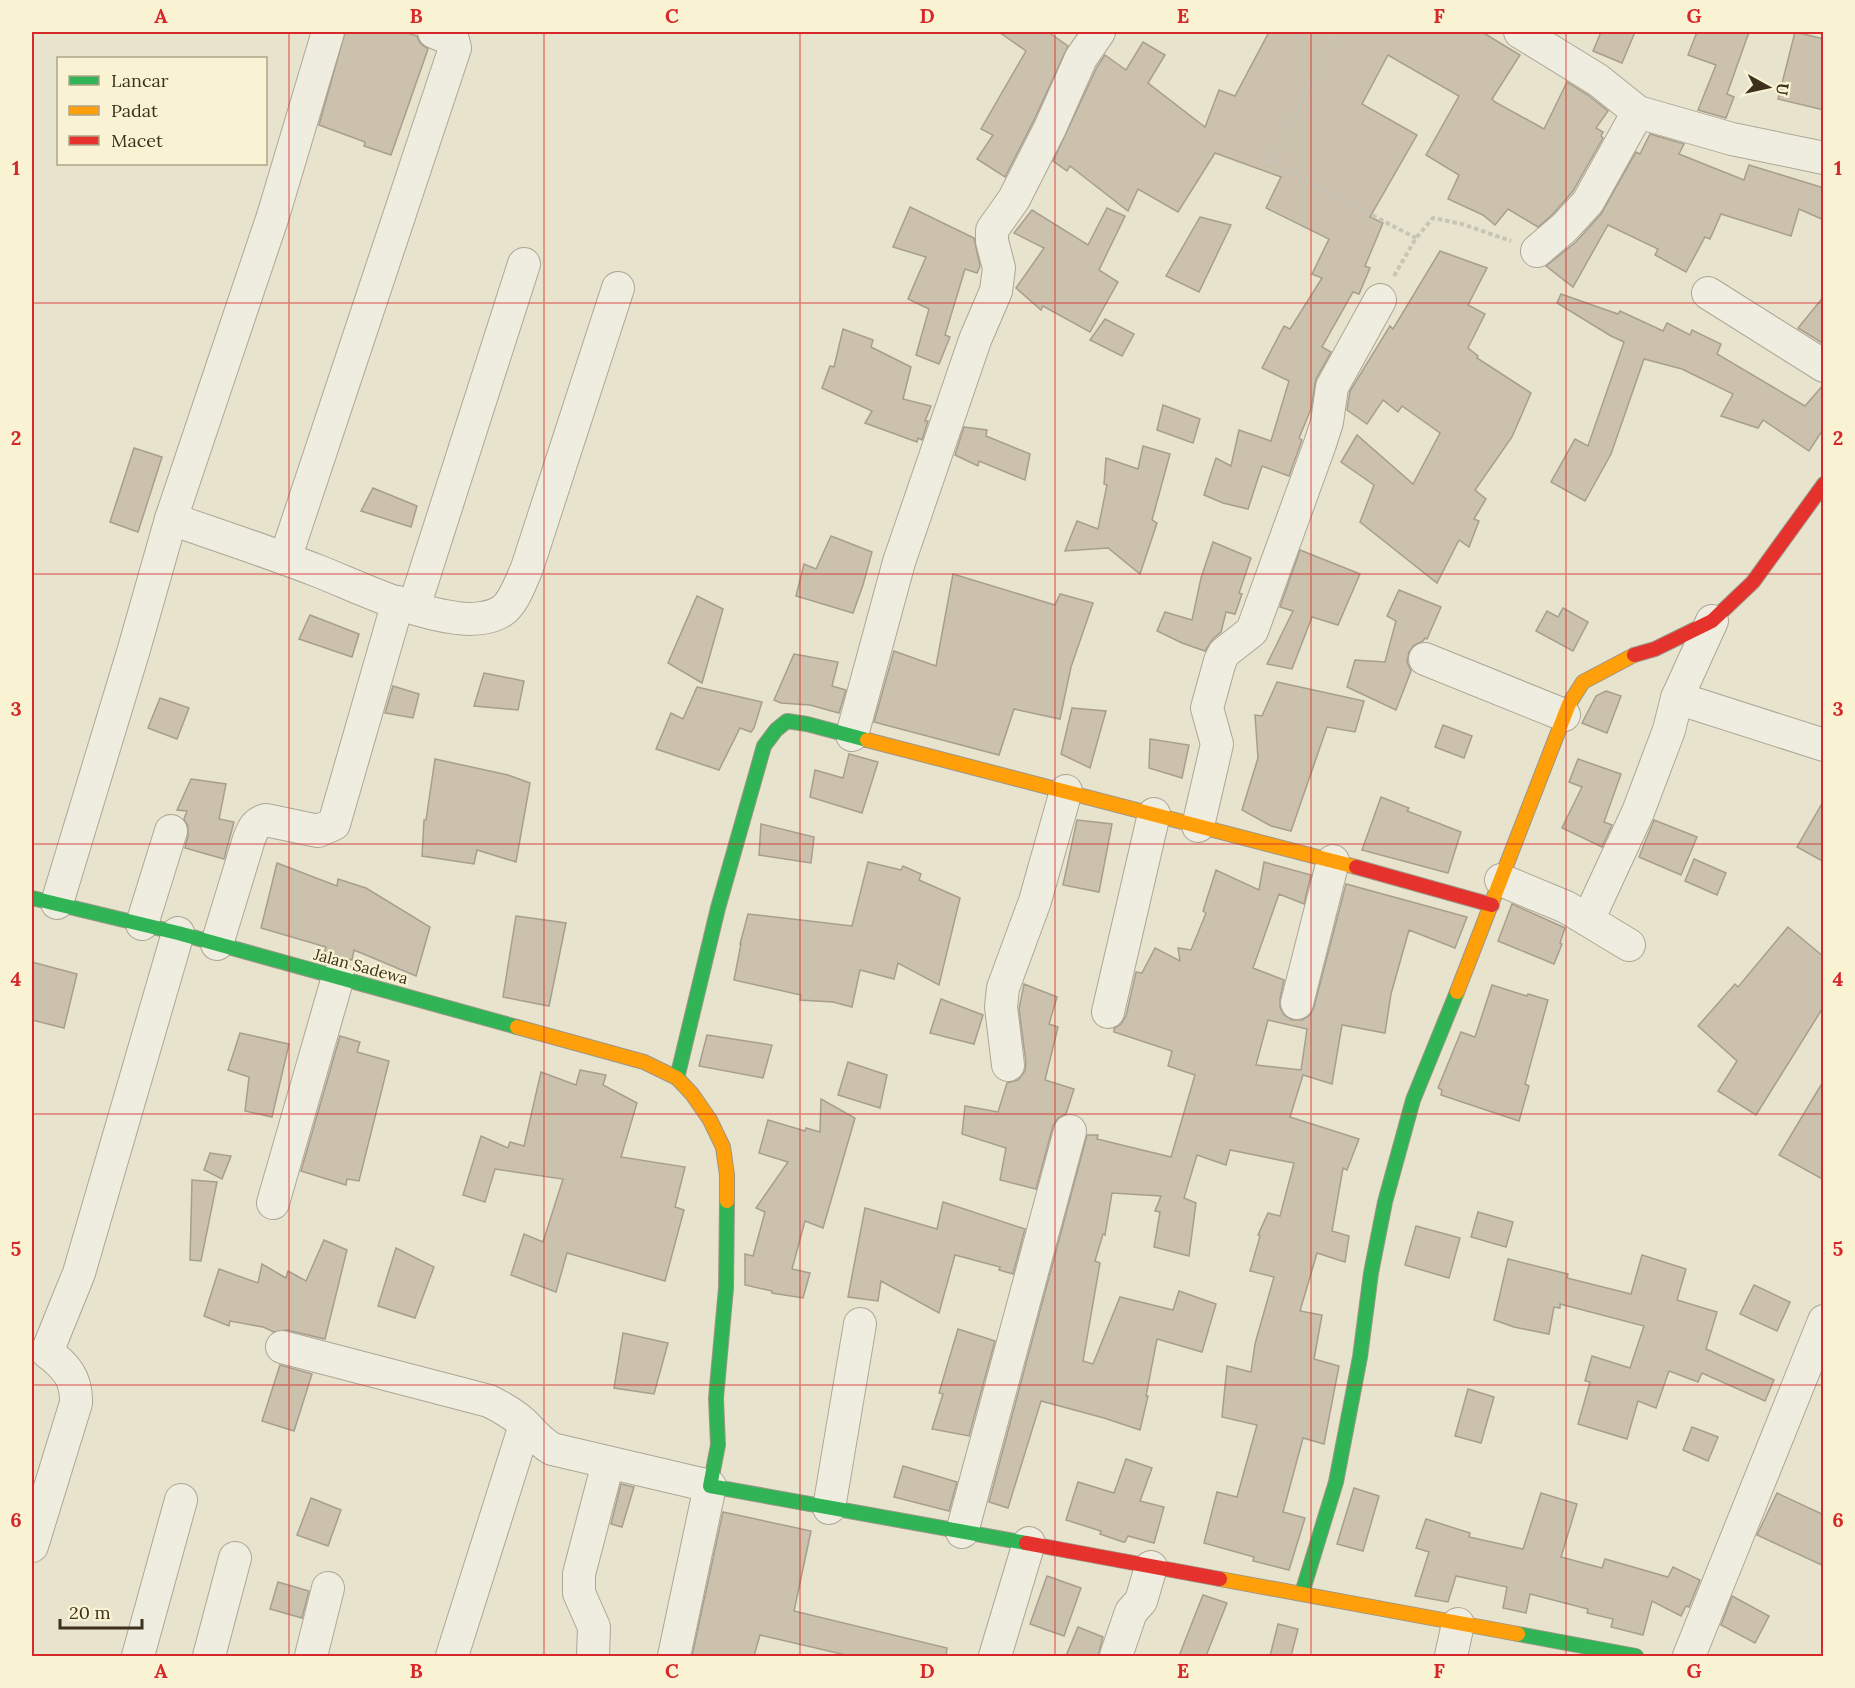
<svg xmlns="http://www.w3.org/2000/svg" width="1855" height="1688" font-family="Lora,serif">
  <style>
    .building { fill: #ccc1ad; stroke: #a89e8c; stroke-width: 1.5; fill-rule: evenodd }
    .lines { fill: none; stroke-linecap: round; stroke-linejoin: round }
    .street-casing { stroke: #ada796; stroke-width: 34 }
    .fast-casing { stroke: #9c9686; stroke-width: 16 }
    .slow-casing { stroke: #9c9686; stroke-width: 16 }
    .jam-casing { stroke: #9c9686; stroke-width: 16 }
    .path { stroke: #c8c4b6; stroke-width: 4; stroke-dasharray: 4.5 3; stroke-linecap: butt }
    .street { stroke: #efece0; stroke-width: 32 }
    .fast { stroke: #30b455; stroke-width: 14 }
    .slow { stroke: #ff9f0a; stroke-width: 14 }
    .jam { stroke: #e5322d; stroke-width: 14 }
    .grid { fill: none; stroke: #d62828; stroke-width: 1.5; stroke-opacity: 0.55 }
    .labels { text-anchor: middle; stroke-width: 4.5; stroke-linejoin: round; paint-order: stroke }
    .street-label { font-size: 16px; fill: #3d301d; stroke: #f9f3d3 }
    .neatline { fill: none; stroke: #d62828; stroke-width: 2 }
    .grid-label { font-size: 20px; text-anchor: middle; font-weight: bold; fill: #d62828 }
  </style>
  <rect width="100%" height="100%" fill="#e7e3cd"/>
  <!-- building -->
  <g class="building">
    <path d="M345 32H405L417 36 420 43 428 49 391 155 364 146 365 142 319 125Z"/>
    <path d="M999 32H1048L1068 46 1034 120 1005 177 977 159 993 135 981 129 1026 51Z"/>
    <path d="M1269 32H1482L1520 55 1492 99 1495 102 1544 129 1567 82 1588 95 1608 111 1596 128 1603 132 1601 136 1603 138 1573 191 1552 215 1538 227 1508 209 1495 225 1483 215 1448 199 1459 175 1426 155 1459 96 1388 55 1362 104 1417 135 1370 217 1383 223 1365 266 1370 268 1359 294 1353 292 1322 347 1331 352 1316 379 1311 409 1299 438 1302 440 1289 476 1262 466 1248 509 1223 503 1204 495 1216 458 1231 466 1239 430 1271 441 1289 381 1262 368 1284 326 1290 329 1322 278 1312 274 1329 239 1266 208 1281 177 1215 153 1178 212 1138 189 1128 211 1070 166 1067 171 1053 161 1097 67 1105 55 1126 70 1143 42 1165 55 1148 83 1205 127 1219 90 1235 96Z"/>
    <path d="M1601 32H1635L1622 63 1593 51Z"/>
    <path d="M1697 32H1749L1727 94 1734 97 1726 118 1698 110 1716 65 1688 55Z"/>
    <path d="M1795 32 1824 39V110L1778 99Z"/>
    <path d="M1650 134 1684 144 1679 154 1744 180 1749 165 1824 188V220L1799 209 1791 236 1721 214 1710 239 1705 237 1686 272 1655 255 1658 249 1608 225 1573 287 1546 266 1576 242 1601 214 1636 152 1640 154Z"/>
    <path d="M910 207 974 238 980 266 977 273 965 269 945 335 950 337 939 364 916 355 929 309 908 299 926 257 893 247Z"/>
    <path d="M1107 208 1125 216 1099 270 1118 282 1090 332 1043 306 1041 310 1016 288 1044 248 1014 233 1032 210 1088 245Z"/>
    <path d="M1200 217 1231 225 1199 292 1166 276Z"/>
    <path d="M1440 251 1487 268 1468 305 1485 314 1468 348 1478 356 1477 358 1531 393 1512 437 1475 490 1486 499 1474 519 1479 521 1469 547 1459 540 1437 583 1360 522 1374 485 1341 462 1357 435 1413 484 1440 433 1402 406 1398 412 1383 400 1367 424 1347 410 1350 391 1390 326 1393 329Z"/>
    <path d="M1561 294 1618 314 1620 311 1663 331 1667 323 1690 335 1692 330 1721 344 1717 354 1805 406 1824 384V428L1809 451 1763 420 1758 428 1721 416 1733 394 1682 369 1644 359 1611 454 1585 501 1551 482 1575 439 1588 446 1624 342 1611 336 1557 303Z"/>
    <path d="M1824 296V344L1798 328Z"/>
    <path d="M1105 319 1134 334 1122 356 1090 340Z"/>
    <path d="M843 329 873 340 871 347 911 367 903 399 931 406 925 421H928L922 440 918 438 917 442 865 423 872 411 822 388 830 366 834 367Z"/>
    <path d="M1163 405 1200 419 1193 443 1157 430Z"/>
    <path d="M964 427 987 430 986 436 1030 454 1025 480 979 461 978 466 955 455Z"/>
    <path d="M1143 446 1170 454 1152 520 1157 523 1140 574 1108 548 1065 551 1077 521 1098 529 1107 485 1104 484 1106 458 1138 469Z"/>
    <path d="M134 448 162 457 138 532 110 522Z"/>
    <path d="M373 488 417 506 411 527 361 511Z"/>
    <path d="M831 536 872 552 863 585 853 613 796 596 804 564 816 569Z"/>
    <path d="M1213 542 1251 558 1239 593 1242 594 1235 614 1226 612 1221 632 1213 639 1205 651 1182 643 1157 631 1165 612 1192 620 1201 578Z"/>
    <path d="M1300 550 1360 574 1338 625 1312 617 1292 669 1267 664 1293 611 1280 607Z"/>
    <path d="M953 574 1055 605 1060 594 1093 603 1071 667 1060 719 1014 709 999 755 874 722 894 651 936 666Z"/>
    <path d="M1399 590 1441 607 1427 639 1425 638 1423 641 1414 645 1409 652 1407 662 1411 671 1396 710 1347 687 1355 660 1385 662 1396 621 1387 616Z"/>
    <path d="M697 596 723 609 702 683 668 663Z"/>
    <path d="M1563 608 1588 622 1573 651 1536 631 1547 611 1558 617Z"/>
    <path d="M310 615 359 634 352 657 299 639Z"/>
    <path d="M794 654 838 662 832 686 846 690 839 713 810 705 781 703 774 700Z"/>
    <path d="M484 673 524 681 518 710 474 706Z"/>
    <path d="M1277 682 1364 701 1355 732 1327 727 1291 831 1271 826 1242 810 1258 758 1255 715 1262 716Z"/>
    <path d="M393 686 419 694 413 718 385 713Z"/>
    <path d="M697 687 762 702 754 728 751 732 740 728 719 770 656 749 671 713 683 719Z"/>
    <path d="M1606 691 1621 696 1607 733 1582 723 1596 696Z"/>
    <path d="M160 698 189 708 177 739 148 728Z"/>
    <path d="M1072 708 1106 711 1090 768 1061 754Z"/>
    <path d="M1443 725 1472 736 1464 758 1435 747Z"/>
    <path d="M1150 739 1189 745 1182 778 1149 768Z"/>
    <path d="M849 754 878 762 862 813 810 797 815 770 843 778Z"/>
    <path d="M435 759 508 775 530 783 516 862 477 850 474 864 422 856 424 820H426Z"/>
    <path d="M1578 759 1621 774 1604 822 1612 825 1602 847 1562 828 1582 787 1569 782Z"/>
    <path d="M191 779 226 784 219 819 234 822 224 859 185 848 188 836V826L184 819 187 811 177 810Z"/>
    <path d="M1381 797 1409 808 1407 811 1461 832 1448 873 1362 850Z"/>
    <path d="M1824 800V862L1797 847Z"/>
    <path d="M1077 820 1112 824 1099 892 1063 885Z"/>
    <path d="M1654 820 1697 837 1681 875 1639 857Z"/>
    <path d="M761 824 814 837 811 863 759 855Z"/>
    <path d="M1694 859 1726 873 1717 895 1685 881Z"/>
    <path d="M868 862 901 870 903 866 921 874 919 880 960 898 939 985 898 963 894 979 860 970 852 1007 833 1002 800 1000 801 995 734 980 741 944H740L748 914 852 926Z"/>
    <path d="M1264 862 1311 875 1304 904 1279 894 1253 968 1284 980 1280 999V1007L1284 1015 1292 1020H1302L1310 1015 1314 1007 1346 884 1467 917 1455 948 1409 930 1391 994 1385 1033 1342 1025 1332 1084 1303 1075 1290 1117 1359 1139 1347 1170 1343 1168 1332 1231 1349 1236 1345 1262 1317 1253 1300 1311 1322 1315 1314 1359 1339 1366 1324 1444 1303 1438 1283 1512 1305 1518 1289 1570 1253 1561 1254 1557 1204 1543 1217 1492 1237 1497 1257 1425 1222 1417 1227 1366 1251 1372 1255 1344 1274 1277 1250 1271 1260 1236 1258 1235 1268 1213 1280 1216 1294 1163 1230 1150 1226 1165 1197 1155 1184 1198 1196 1203 1189 1256 1154 1247 1160 1212 1155 1211 1161 1196 1112 1193 1105 1235 1103 1234 1095 1261 1100 1263 1083 1361 1093 1364 1120 1297 1173 1310 1179 1291 1216 1304 1202 1352 1157 1339 1146 1396H1148L1140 1430 1104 1418 1041 1401 1008 1508 989 1502 1087 1135H1098L1097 1139 1171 1157 1195 1075 1168 1066 1172 1051 1114 1032V1029L1121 1024 1126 1016 1136 972 1142 973 1155 948 1180 961 1178 948 1191 950 1206 913 1203 911 1216 870 1259 890ZM1268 1020 1307 1029 1301 1070 1256 1065Z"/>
    <path d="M277 863 337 886 338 879 366 888 430 927 416 976 354 950 352 960 338 958 324 954 326 947 261 928Z"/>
    <path d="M1512 904 1565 928 1560 943 1562 944 1554 964 1498 941Z"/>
    <path d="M516 916 566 923 549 1006 503 997Z"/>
    <path d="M1788 927 1824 957V1006L1756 1115 1718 1091 1737 1061 1698 1026 1735 984 1738 987Z"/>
    <path d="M32 962 77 974 64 1028 32 1020Z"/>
    <path d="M1024 984 1057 997 1049 1024 1058 1027 1045 1080 1074 1089 1066 1114 1058 1118 1053 1126 1036 1189 1000 1180 1006 1148 962 1134 965 1106 998 1112 1007 1083 1018 1080 1025 1071 1026 1063 1019 1009Z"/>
    <path d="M1492 985 1527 996 1528 994 1548 1000 1525 1084 1529 1086 1519 1121 1441 1095 1442 1090 1438 1088 1461 1032 1475 1037Z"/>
    <path d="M941 999 983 1015 974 1044 930 1033Z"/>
    <path d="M240 1033 289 1044 272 1117 245 1111 249 1077 228 1070Z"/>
    <path d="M707 1035 772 1045 763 1078 699 1066Z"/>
    <path d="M340 1036 360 1042 357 1052 389 1061 359 1181 347 1179 346 1185 301 1171Z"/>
    <path d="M848 1062 887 1075 880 1108 838 1095Z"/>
    <path d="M580 1070 606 1075 603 1085 637 1103 621 1157 685 1167 675 1207 684 1210 665 1281 567 1253 556 1292 511 1275 524 1234 543 1242 563 1179 495 1169 485 1202 463 1195 481 1136 508 1148 510 1142 524 1146 541 1072 576 1085Z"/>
    <path d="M1824 1080V1180L1779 1155Z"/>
    <path d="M821 1099 855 1118 823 1228 805 1221 792 1269 810 1273 803 1298 772 1293V1291L745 1285V1254L753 1256 765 1212 756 1208 788 1162 759 1153 768 1120 805 1131 806 1128 820 1132Z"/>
    <path d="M210 1153 231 1156 222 1179 204 1170Z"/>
    <path d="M192 1180 217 1182 201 1261 190 1260Z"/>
    <path d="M943 1202 1025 1229 1013 1274 999 1270 1000 1267 955 1255 939 1313 881 1281 878 1301 848 1297 865 1208 937 1229Z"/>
    <path d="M1478 1212 1513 1222 1506 1247 1471 1237Z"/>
    <path d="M1416 1226 1460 1238 1449 1278 1405 1265Z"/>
    <path d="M324 1240 347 1250 325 1339 287 1330 274 1332 263 1327 230 1321 229 1326 204 1316 219 1269 258 1283 262 1264 286 1278 288 1271 306 1281Z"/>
    <path d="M396 1248 434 1267 415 1318 378 1306Z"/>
    <path d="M1642 1255 1686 1269 1677 1300 1717 1312 1706 1349 1774 1380 1765 1401 1702 1373 1698 1382 1669 1371 1656 1408 1638 1401 1627 1439 1578 1424 1590 1382 1585 1381 1592 1356 1630 1368 1644 1326 1560 1304V1308L1554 1307 1549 1334 1514 1327 1494 1320 1508 1259 1568 1274 1567 1278 1631 1294Z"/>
    <path d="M1754 1285 1790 1302 1777 1331 1740 1314Z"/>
    <path d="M958 1329 995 1341 969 1436 932 1429 943 1394 939 1393Z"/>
    <path d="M623 1333 668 1343 654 1394 614 1388Z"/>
    <path d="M280 1365 312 1374 294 1431 262 1421Z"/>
    <path d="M1468 1389 1494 1397 1481 1443 1455 1436Z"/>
    <path d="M1692 1427 1718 1437 1708 1461 1683 1450Z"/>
    <path d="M1126 1459 1152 1468 1140 1501 1164 1507 1154 1543 1128 1536 1125 1542H1123L1100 1534 1101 1531 1066 1520 1078 1482 1114 1493Z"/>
    <path d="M903 1466 957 1482 949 1511 894 1497Z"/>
    <path d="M621 1484 634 1487 622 1527 611 1524Z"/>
    <path d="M1354 1488 1379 1496 1363 1551 1337 1544Z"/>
    <path d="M1541 1493 1577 1504 1561 1557 1602 1568 1605 1559 1668 1577 1673 1567 1700 1580 1689 1607 1686 1606 1681 1616 1652 1601 1643 1635 1611 1627 1613 1619 1587 1613 1588 1609 1530 1594 1526 1613 1503 1608 1507 1587 1456 1576 1448 1602 1415 1596 1429 1552 1416 1548 1426 1519 1470 1533 1469 1537 1523 1549Z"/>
    <path d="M1777 1493 1824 1515V1566L1757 1535Z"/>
    <path d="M311 1498 341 1510 328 1546 297 1535Z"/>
    <path d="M723 1512 811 1531 794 1611 947 1648 946 1656H850L760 1635 754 1656H692Z"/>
    <path d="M1047 1576 1081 1588 1064 1636 1030 1624Z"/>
    <path d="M278 1582 309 1591 302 1618 270 1609Z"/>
    <path d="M1203 1595 1227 1603 1206 1656H1179Z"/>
    <path d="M1732 1596 1769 1616 1755 1643 1721 1625Z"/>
    <path d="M1278 1624 1298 1629 1291 1656H1270Z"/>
    <path d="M1078 1627 1103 1637 1098 1656H1066Z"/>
  </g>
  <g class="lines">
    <defs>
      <g id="street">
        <path d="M1520 32 1598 80 1638 112 1732 139 1824 158"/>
        <path d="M1537 251 1564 228 1588 202 1638 112"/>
        <path d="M1708 293 1824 366"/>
        <path d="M171 519C220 536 269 552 318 571 363 589 409 612 457 618 470 620 490 619 502 611 514 603 521 581 527 568L618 288"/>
        <path d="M285 559 455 48 453 40 434 32"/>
        <path d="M414 607 524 264"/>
        <path d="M1425 659 1564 715"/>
        <path d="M1677 698 1824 745"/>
        <path d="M852 735 899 562 975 340 996 291 999 268 992 241V230L1014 199 1050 128 1081 58 1099 32"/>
        <path d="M1198 826 1217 744 1207 708 1220 661 1224 653 1252 631 1320 444 1327 422 1332 387 1380 300"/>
        <path d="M1501 880 1566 907 1629 945"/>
        <path d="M57 903 134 649 171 519 273 216 328 32"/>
        <path d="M1588 920 1638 812 1669 730 1677 698 1712 621"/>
        <path d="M142 924 171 831"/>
        <path d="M217 944 249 839C253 829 255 823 266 820L318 831 334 824 398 602"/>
        <path d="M1297 1003 1333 861"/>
        <path d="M1108 1012 1154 814"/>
        <path d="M1008 1065 1001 1007 1003 988 1035 901 1066 791"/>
        <path d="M273 1203 338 977"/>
        <path d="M282 1347 489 1401C501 1407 512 1413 522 1422 534 1433 537 1440 552 1449L710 1486 674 1656"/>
        <path d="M829 1508 860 1324"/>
        <path d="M962 1532 1070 1131"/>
        <path d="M32 1546 76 1403C77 1379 66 1366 47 1352L79 1273 178 933"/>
        <path d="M138 1656 181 1500"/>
        <path d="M209 1656 235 1558"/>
        <path d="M311 1656 328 1588"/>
        <path d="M452 1656 525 1425"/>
        <path d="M593 1656 594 1627 579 1593V1574L608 1463"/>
        <path d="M995 1656 1029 1543"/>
        <path d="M1116 1656 1131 1612 1141 1601 1151 1567"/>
        <path d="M1451 1656 1458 1624"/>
        <path d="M1689 1656 1824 1321"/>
      </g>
      <g id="fast">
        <path d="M32 898 178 933 517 1027"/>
        <path d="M677 1078 718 908 764 746 776 730 787 721 807 724 867 740"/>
        <path d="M727 1201 726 1288 716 1398 718 1445 710 1486 1026 1543"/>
        <path d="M1302 1593 1336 1482 1360 1357 1371 1273 1385 1202 1413 1100 1457 992"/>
        <path d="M1518 1634 1636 1656"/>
      </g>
      <g id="slow">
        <path d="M867 740 1356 867"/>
        <path d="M1457 992 1569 704 1583 682 1634 655"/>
        <path d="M517 1027 644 1062 677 1078 692 1094 710 1120 723 1147 727 1175V1201"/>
        <path d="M1220 1579 1518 1634"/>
      </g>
      <g id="jam">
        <path d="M1634 655 1655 649 1712 621 1753 582 1824 484"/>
        <path d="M1356 867 1492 905"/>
        <path d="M1026 1543 1220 1579"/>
      </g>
    </defs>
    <!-- street casing -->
    <use href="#street" class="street-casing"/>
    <!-- fast casing -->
    <use href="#fast" class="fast-casing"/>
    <!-- slow casing -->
    <use href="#slow" class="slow-casing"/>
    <!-- jam casing -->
    <use href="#jam" class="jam-casing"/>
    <!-- path -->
    <g class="path">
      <path d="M1266 160 1416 238"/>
      <path d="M1272 163 1335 32"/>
      <path d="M1394 276 1416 238 1433 218 1462 224 1511 241"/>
    </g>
    <!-- street -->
    <use href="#street" class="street"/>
    <!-- fast -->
    <use href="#fast" class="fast"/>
    <!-- slow -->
    <use href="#slow" class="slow"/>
    <!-- jam -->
    <use href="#jam" class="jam"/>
  </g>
  <!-- grid -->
  <path class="grid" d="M289 32V1656M544 32V1656M800 32V1656M1055 32V1656M1311 32V1656M1566 32V1656M32 303H1824M32 574H1824M32 844H1824M32 1114H1824M32 1385H1824"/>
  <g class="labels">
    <!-- street labels -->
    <g class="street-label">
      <text transform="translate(361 966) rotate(15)" y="6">Jalan Sadewa</text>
    </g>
  </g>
  <!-- border -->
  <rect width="1855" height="1688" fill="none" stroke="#f9f3d3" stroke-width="66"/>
  <!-- legend -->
  <rect x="57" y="57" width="210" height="108" fill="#f9f3d3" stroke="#aea58a" stroke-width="1.5"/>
  <rect x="69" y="76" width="30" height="9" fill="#30b455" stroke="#aea58a" stroke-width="1.5"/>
  <text x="111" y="87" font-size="18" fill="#3d301d">Lancar</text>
  <rect x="69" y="106" width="30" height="9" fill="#ff9f0a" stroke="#aea58a" stroke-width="1.5"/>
  <text x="111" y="117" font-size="18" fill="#3d301d">Padat</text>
  <rect x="69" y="136" width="30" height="9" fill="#e5322d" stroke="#aea58a" stroke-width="1.5"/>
  <text x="111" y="147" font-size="18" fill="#3d301d">Macet</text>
  <!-- north arrow -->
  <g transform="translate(1768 87) rotate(98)" stroke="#f9f3d3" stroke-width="4.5" paint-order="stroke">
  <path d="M0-4.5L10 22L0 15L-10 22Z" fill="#3d301d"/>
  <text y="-9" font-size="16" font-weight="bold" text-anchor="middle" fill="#3d301d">U</text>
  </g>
  <!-- scale -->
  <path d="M60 1619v9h82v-9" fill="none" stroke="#3d301d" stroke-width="3"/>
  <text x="69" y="1619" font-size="18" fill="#3d301d" stroke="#f9f3d3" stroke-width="4.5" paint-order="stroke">20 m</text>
  <rect x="33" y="33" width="1789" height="1622" class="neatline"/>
  <g class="grid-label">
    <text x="161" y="23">A</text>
    <text x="416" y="23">B</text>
    <text x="672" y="23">C</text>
    <text x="927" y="23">D</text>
    <text x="1183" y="23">E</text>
    <text x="1439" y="23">F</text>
    <text x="1694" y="23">G</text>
    <text x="16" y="175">1</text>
    <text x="1838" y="175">1</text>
    <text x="16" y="445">2</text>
    <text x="1838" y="445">2</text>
    <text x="16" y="716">3</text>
    <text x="1838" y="716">3</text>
    <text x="16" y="986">4</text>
    <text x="1838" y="986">4</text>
    <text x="16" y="1256">5</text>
    <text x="1838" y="1256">5</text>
    <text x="16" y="1527">6</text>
    <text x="1838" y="1527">6</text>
    <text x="161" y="1678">A</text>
    <text x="416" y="1678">B</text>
    <text x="672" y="1678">C</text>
    <text x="927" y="1678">D</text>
    <text x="1183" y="1678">E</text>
    <text x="1439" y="1678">F</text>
    <text x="1694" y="1678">G</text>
  </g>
</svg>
